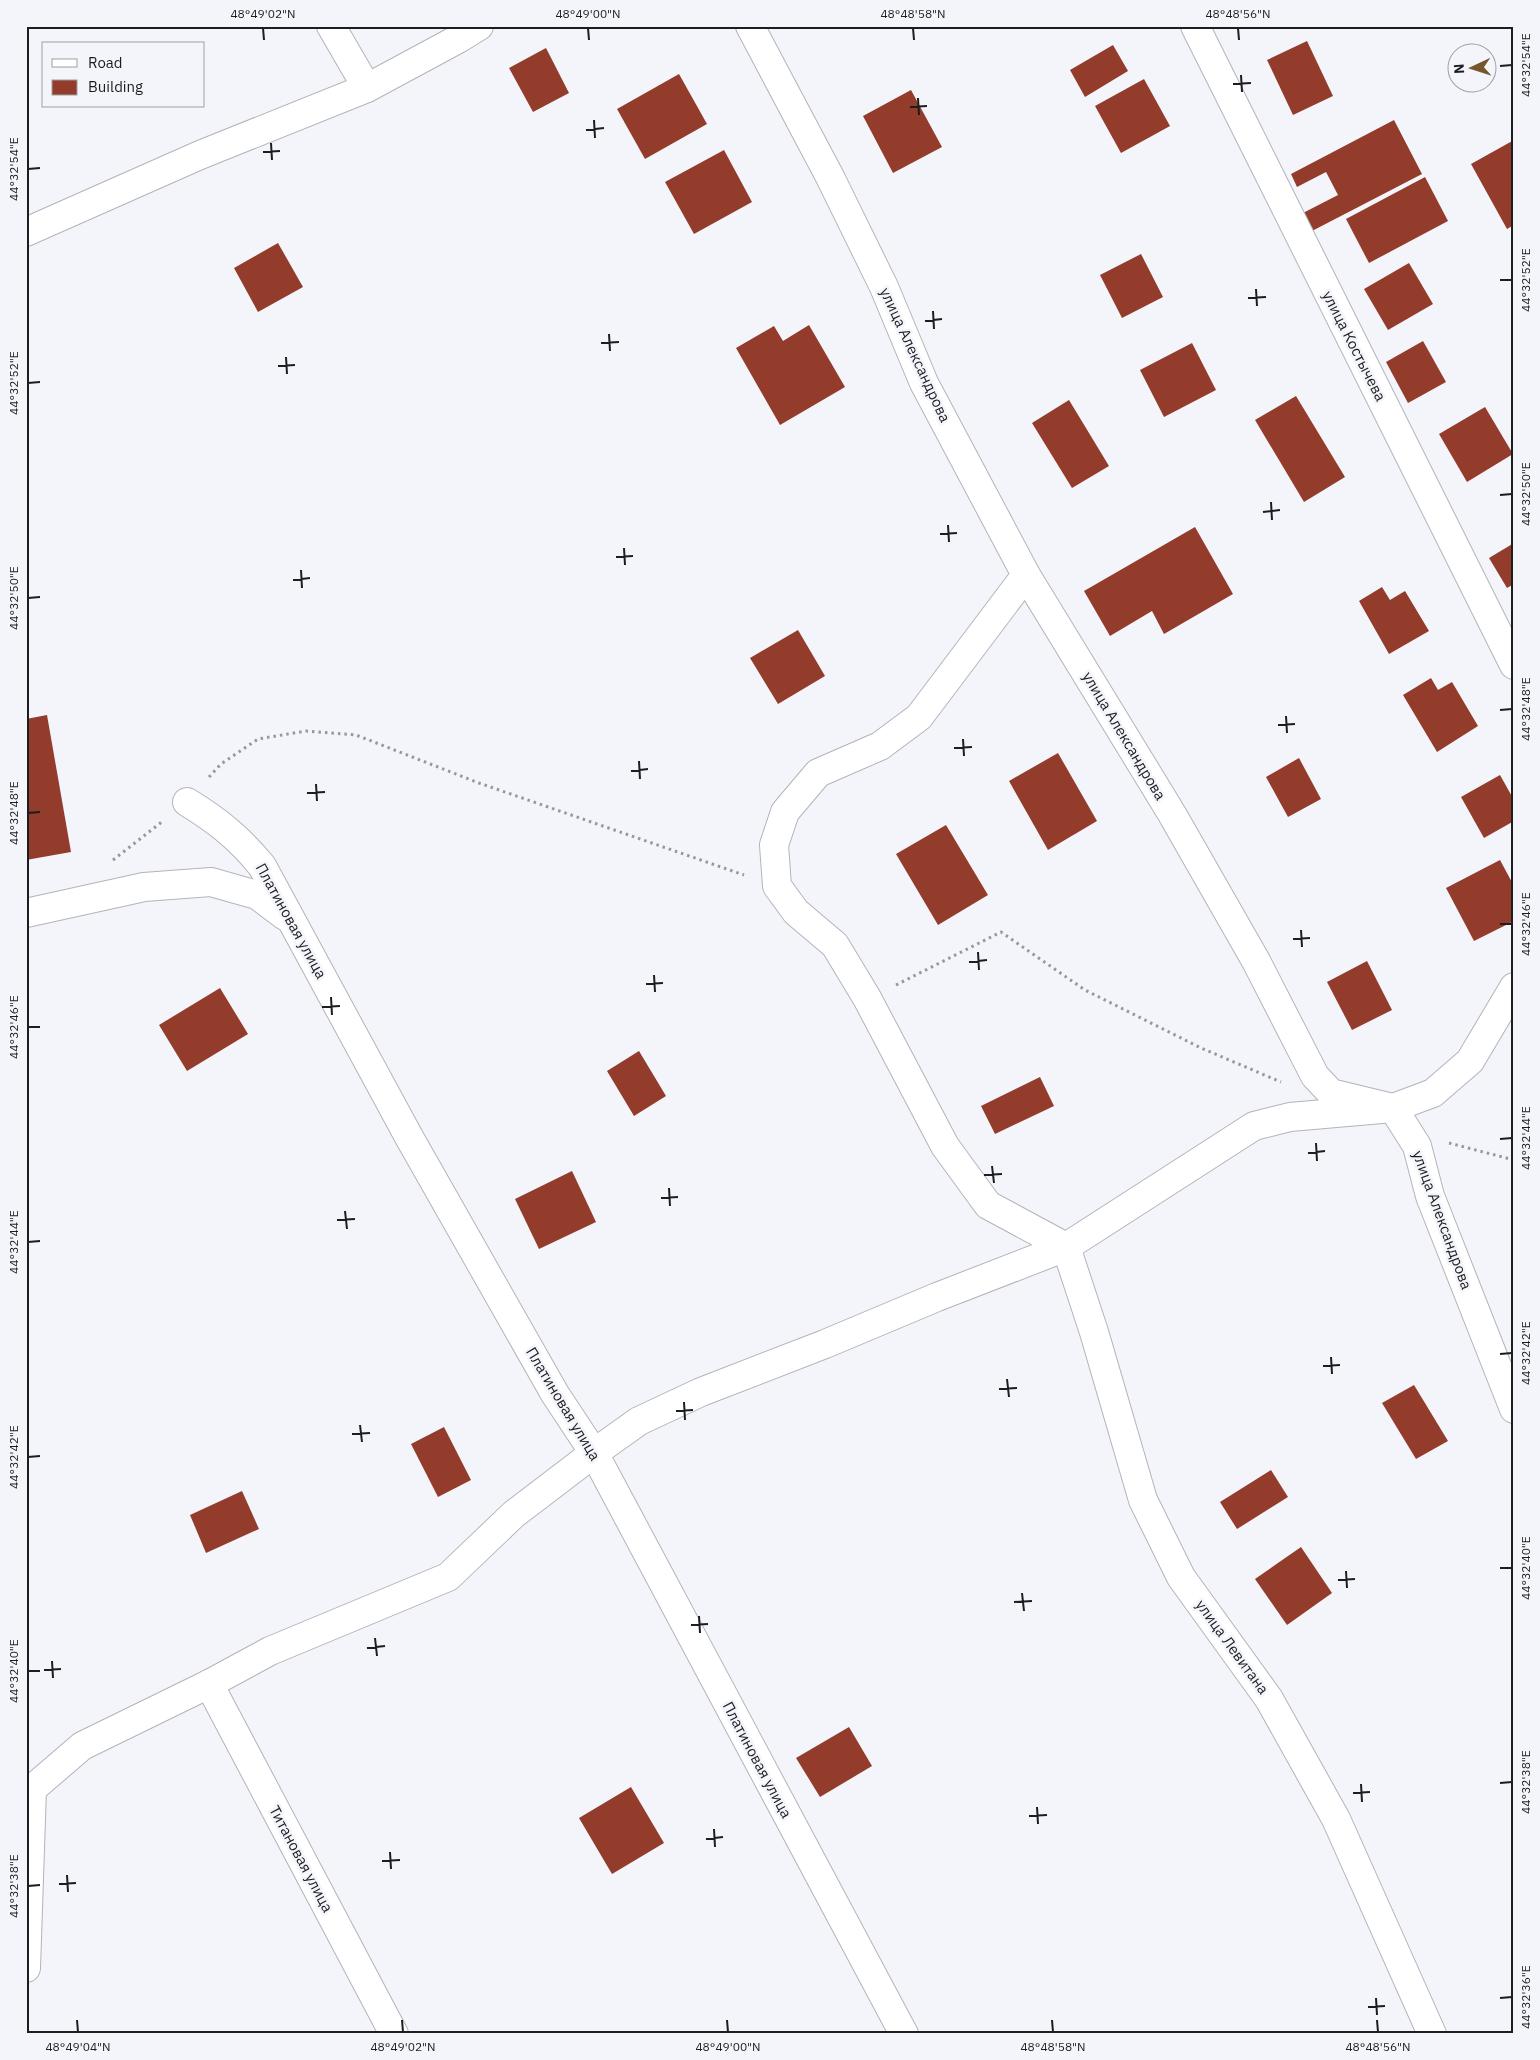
<svg xmlns="http://www.w3.org/2000/svg" width="1540" height="2060" font-family="'IBM Plex Sans',sans-serif">
  <style>
    .building { fill: #933c2b }
    .lines { fill: none; stroke-linecap: round; stroke-linejoin: round }
    .minor-casing { stroke: #b3b4ba; stroke-width: 30 }
    .path { stroke: #97989c; stroke-width: 3; stroke-dasharray: 2.5 4; stroke-linecap: butt }
    .minor { stroke: #fff; stroke-width: 28 }
    .ticks { fill: none; stroke: #1c1d1f; stroke-width: 2 }
    .labels { text-anchor: middle; stroke-width: 5; stroke-linejoin: round; paint-order: stroke }
    .street-label { font-size: 15px; fill: #1c1d1f; stroke: #f3f5fb }
    .neatline { fill: none; stroke: #1c1d1f; stroke-width: 2 }
    .ticks-label { font-size: 12px; text-anchor: middle; fill: #1c1d1f }
  </style>
  <rect width="100%" height="100%" fill="#f3f5fb"/>
  <!-- building -->
  <g class="building">
    <path d="M1307 41 1333 96 1293 115 1267 60Z"/>
    <path d="M1113 45 1128 71 1085 97 1070 70Z"/>
    <path d="M546 48 569 93 533 112 509 68Z"/>
    <path d="M679 74 707 124 645 159 617 109Z"/>
    <path d="M1144 79 1170 126 1121 153 1095 106Z"/>
    <path d="M911 90 942 147 893 173 863 116Z"/>
    <path d="M1394 120 1422 174 1312 231 1303 213 1338 195 1326 172 1297 187 1291 174Z"/>
    <path d="M1514 140V225L1507 229 1471 164Z"/>
    <path d="M724 150 752 202 694 234 665 182Z"/>
    <path d="M1425 177 1448 221 1369 263 1346 219Z"/>
    <path d="M278 243 303 287 258 312 234 268Z"/>
    <path d="M1141 254 1163 297 1122 318 1100 275Z"/>
    <path d="M1409 263 1433 304 1388 330 1364 289Z"/>
    <path d="M809 325 845 387 780 425 736 348 774 326 783 341Z"/>
    <path d="M1423 341 1446 382 1408 403 1386 362Z"/>
    <path d="M1192 343 1216 390 1164 417 1140 370Z"/>
    <path d="M1296 396 1345 477 1304 502 1255 420Z"/>
    <path d="M1069 400 1109 466 1072 488 1032 423Z"/>
    <path d="M1485 407 1513 454 1467 482 1439 434Z"/>
    <path d="M1195 527 1233 594 1164 634 1152 611 1110 636 1084 591Z"/>
    <path d="M1514 543V584L1507 588 1489 558Z"/>
    <path d="M1382 587 1390 600 1405 591 1429 631 1389 654 1359 601Z"/>
    <path d="M798 630 825 676 778 704 750 658Z"/>
    <path d="M1431 678 1438 690 1452 682 1478 726 1437 752 1403 695Z"/>
    <path d="M47 715 71 852 26 860V719Z"/>
    <path d="M1058 753 1097 821 1048 850 1009 781Z"/>
    <path d="M1299 758 1321 799 1288 817 1266 777Z"/>
    <path d="M1500 775 1514 800V821L1484 838 1461 797Z"/>
    <path d="M946 825 988 895 938 925 896 854Z"/>
    <path d="M1500 860 1514 886V921L1474 941 1446 888Z"/>
    <path d="M1367 961 1392 1010 1352 1030 1327 982Z"/>
    <path d="M220 988 248 1034 187 1071 159 1025Z"/>
    <path d="M639 1051 666 1096 634 1116 607 1071Z"/>
    <path d="M1040 1077 1054 1106 995 1134 981 1106Z"/>
    <path d="M572 1171 596 1222 539 1249 515 1199Z"/>
    <path d="M1414 1385 1448 1441 1416 1459 1382 1403Z"/>
    <path d="M444 1427 471 1480 438 1497 411 1444Z"/>
    <path d="M1271 1470 1288 1497 1237 1529 1220 1502Z"/>
    <path d="M242 1491 259 1529 206 1553 190 1515Z"/>
    <path d="M1301 1547 1332 1593 1287 1625 1255 1579Z"/>
    <path d="M849 1727 872 1766 820 1797 796 1758Z"/>
    <path d="M631 1787 664 1843 612 1874 579 1818Z"/>
  </g>
  <g class="lines">
    <defs>
      <g id="minor">
        <path d="M331 26 367 88"/>
        <path d="M750 26 830 177 884 287 924 383 1026 575 1172 814 1256 961 1315 1076 1331 1093 1393 1108 1417 1146 1430 1196 1514 1409"/>
        <path d="M1195 26 1514 665"/>
        <path d="M26 232 200 155 367 88 458 39 479 26"/>
        <path d="M1026 575 919 717 880 746 818 773 785 812 774 845 777 886 796 912 835 945 867 998 945 1146 988 1205 1066 1247 1094 1332 1143 1500 1181 1577 1269 1699 1336 1819 1432 2034"/>
        <path d="M187 802C218 821 239 838 262 866L409 1137 555 1394 594 1453 904 2034"/>
        <path d="M26 913 144 887 211 882 257 895 285 916"/>
        <path d="M209 1684 394 2034"/>
        <path d="M26 1790 32 1789 82 1746 209 1684 270 1651 448 1577 514 1514 594 1453 639 1421 701 1392 825 1344 937 1297 1066 1247 1254 1126 1290 1117 1393 1108 1433 1093 1470 1061 1514 987"/>
        <path d="M26 1968 32 1789"/>
      </g>
    </defs>
    <!-- minor casing -->
    <use href="#minor" class="minor-casing"/>
    <!-- path -->
    <g class="path">
      <path d="M209 777 221 764 258 739 306 731 356 735 479 783 744 875"/>
      <path d="M113 860 163 821"/>
      <path d="M896 985 1001 932 1085 990 1201 1048 1281 1082"/>
      <path d="M1449 1143 1514 1160"/>
    </g>
    <!-- minor -->
    <use href="#minor" class="minor"/>
  </g>
  <!-- ticks -->
  <path class="ticks" d="M263 28 264 40M588 28 589 40M913 28 914 40M1238 28 1239 40M1500 66 1512 65M1241 75 1242 92M1233 84 1251 83M918 98 919 115M910 107 927 106M594 120 595 138M586 130 604 128M271 143 272 160M263 152 280 151M28 169 40 168M1500 280H1512M1256 289 1257 306M1248 298 1266 297M933 311 934 329M925 321 942 319M609 334 610 351M601 343 619 342M286 357 287 374M278 366 295 365M28 383 40 382M1500 495 1512 494M1271 502 1272 520M1263 512 1280 510M948 525 949 542M940 534 957 533M624 548 625 565M616 557 633 556M301 570 302 588M293 580 310 578M28 598 40 597M1500 710 1512 709M1286 716 1287 733M1278 725 1295 724M963 739 964 756M954 748 972 747M639 761 640 779M631 771 648 769M316 784 317 801M307 793 325 792M28 813 40 812M1500 924H1512M1301 930 1302 947M1293 939 1310 938M978 952 979 970M969 962 987 960M654 975 655 992M646 984 663 983M331 997 332 1015M322 1007 340 1006M28 1027H40M1500 1139 1512 1138M1316 1143 1317 1161M1308 1153 1325 1151M992 1166 994 1183M984 1175 1002 1174M669 1188 670 1206M661 1198 678 1197M345 1211 347 1229M337 1220 355 1219M28 1242 40 1241M1500 1354 1512 1353M1331 1357 1332 1374M1323 1366 1340 1365M1007 1379 1009 1397M999 1389 1017 1388M684 1402 685 1420M676 1411 693 1410M360 1425 362 1442M352 1434 370 1433M28 1457 40 1456M1500 1568H1512M1346 1571 1347 1588M1338 1580 1355 1579M1022 1593 1024 1611M1014 1602 1032 1601M699 1616 700 1633M691 1625 708 1624M375 1638 377 1656M367 1648 385 1646M52 1661 53 1678M44 1670 61 1669M28 1671H40M1500 1783 1512 1782M1361 1784 1362 1802M1353 1793 1370 1792M1037 1807 1038 1824M1029 1816 1047 1815M714 1829 715 1847M706 1839 723 1837M390 1852 391 1869M382 1861 400 1860M67 1875 68 1892M59 1884 76 1883M28 1886 40 1885M1376 1998 1377 2015M1500 1998 1512 1997M1368 2007 1385 2006M77 2020 78 2032M402 2020 403 2032M727 2020 728 2032M1052 2020 1053 2032M1377 2020 1378 2032"/>
  <g class="labels">
    <!-- street labels -->
    <g class="street-label">
      <text transform="translate(1354 346) rotate(63)" y="5">улица Костычева</text>
      <text transform="translate(915 355) rotate(65)" y="5">улица Александрова</text>
      <text transform="translate(1124 736) rotate(59)" y="5">улица Александрова</text>
      <text transform="translate(291 921) rotate(61)" y="5">Платиновая улица</text>
      <text transform="translate(1442 1220) rotate(70)" y="5">улица Александрова</text>
      <text transform="translate(563 1404) rotate(59)" y="5">Платиновая улица</text>
      <text transform="translate(1232 1647) rotate(54)" y="5">улица Левитана</text>
      <text transform="translate(757 1760) rotate(62)" y="5">Платиновая улица</text>
      <text transform="translate(301 1859) rotate(62)" y="5">Титановая улица</text>
    </g>
  </g>
  <!-- border -->
  <rect width="1540" height="2060" fill="none" stroke="#f3f5fb" stroke-width="55"/>
  <!-- legend -->
  <rect x="42" y="42" width="162" height="65" fill="#f3f5fb" stroke="#9d9fa3"/>
  <rect x="52" y="59" width="25" height="8" fill="#ffffff" stroke="#9d9fa3"/>
  <text x="88" y="68" font-size="15" fill="#1c1d1f">Road</text>
  <rect x="52" y="80" width="25" height="15" fill="#933c2b" stroke="#9d9fa3"/>
  <text x="88" y="92" font-size="15" fill="#1c1d1f">Building</text>
  <!-- north arrow -->
  <g transform="translate(1472 68) rotate(266)"><circle r="24" fill="#f3f5fb" stroke="#9d9fa3"/>
  <path d="M0-4L9 19L0 12L-9 19Z" fill="#76572c"/>
  <text y="-8" font-size="14" font-weight="bold" text-anchor="middle" fill="#1c1d1f">N</text>
  </g>
  <rect x="28" y="28" width="1484" height="2004" class="neatline"/>
  <g class="ticks-label">
    <text x="263" y="18">48°49'02"N</text>
    <text x="588" y="18">48°49'00"N</text>
    <text x="913" y="18">48°48'58"N</text>
    <text x="1238" y="18">48°48'56"N</text>
    <text transform="translate(1526 65) rotate(-90)" y="4">44°32'54"E</text>
    <text transform="translate(14 169) rotate(-90)" y="4">44°32'54"E</text>
    <text transform="translate(1526 280) rotate(-90)" y="4">44°32'52"E</text>
    <text transform="translate(14 383) rotate(-90)" y="4">44°32'52"E</text>
    <text transform="translate(1526 494) rotate(-90)" y="4">44°32'50"E</text>
    <text transform="translate(14 598) rotate(-90)" y="4">44°32'50"E</text>
    <text transform="translate(1526 709) rotate(-90)" y="4">44°32'48"E</text>
    <text transform="translate(14 813) rotate(-90)" y="4">44°32'48"E</text>
    <text transform="translate(1526 924) rotate(-90)" y="4">44°32'46"E</text>
    <text transform="translate(14 1027) rotate(-90)" y="4">44°32'46"E</text>
    <text transform="translate(1526 1138) rotate(-90)" y="4">44°32'44"E</text>
    <text transform="translate(14 1242) rotate(-90)" y="4">44°32'44"E</text>
    <text transform="translate(1526 1353) rotate(-90)" y="4">44°32'42"E</text>
    <text transform="translate(14 1457) rotate(-90)" y="4">44°32'42"E</text>
    <text transform="translate(1526 1568) rotate(-90)" y="4">44°32'40"E</text>
    <text transform="translate(14 1671) rotate(-90)" y="4">44°32'40"E</text>
    <text transform="translate(1526 1782) rotate(-90)" y="4">44°32'38"E</text>
    <text transform="translate(14 1886) rotate(-90)" y="4">44°32'38"E</text>
    <text transform="translate(1526 1997) rotate(-90)" y="4">44°32'36"E</text>
    <text x="78" y="2051">48°49'04"N</text>
    <text x="403" y="2051">48°49'02"N</text>
    <text x="728" y="2051">48°49'00"N</text>
    <text x="1053" y="2051">48°48'58"N</text>
    <text x="1378" y="2051">48°48'56"N</text>
  </g>
</svg>
